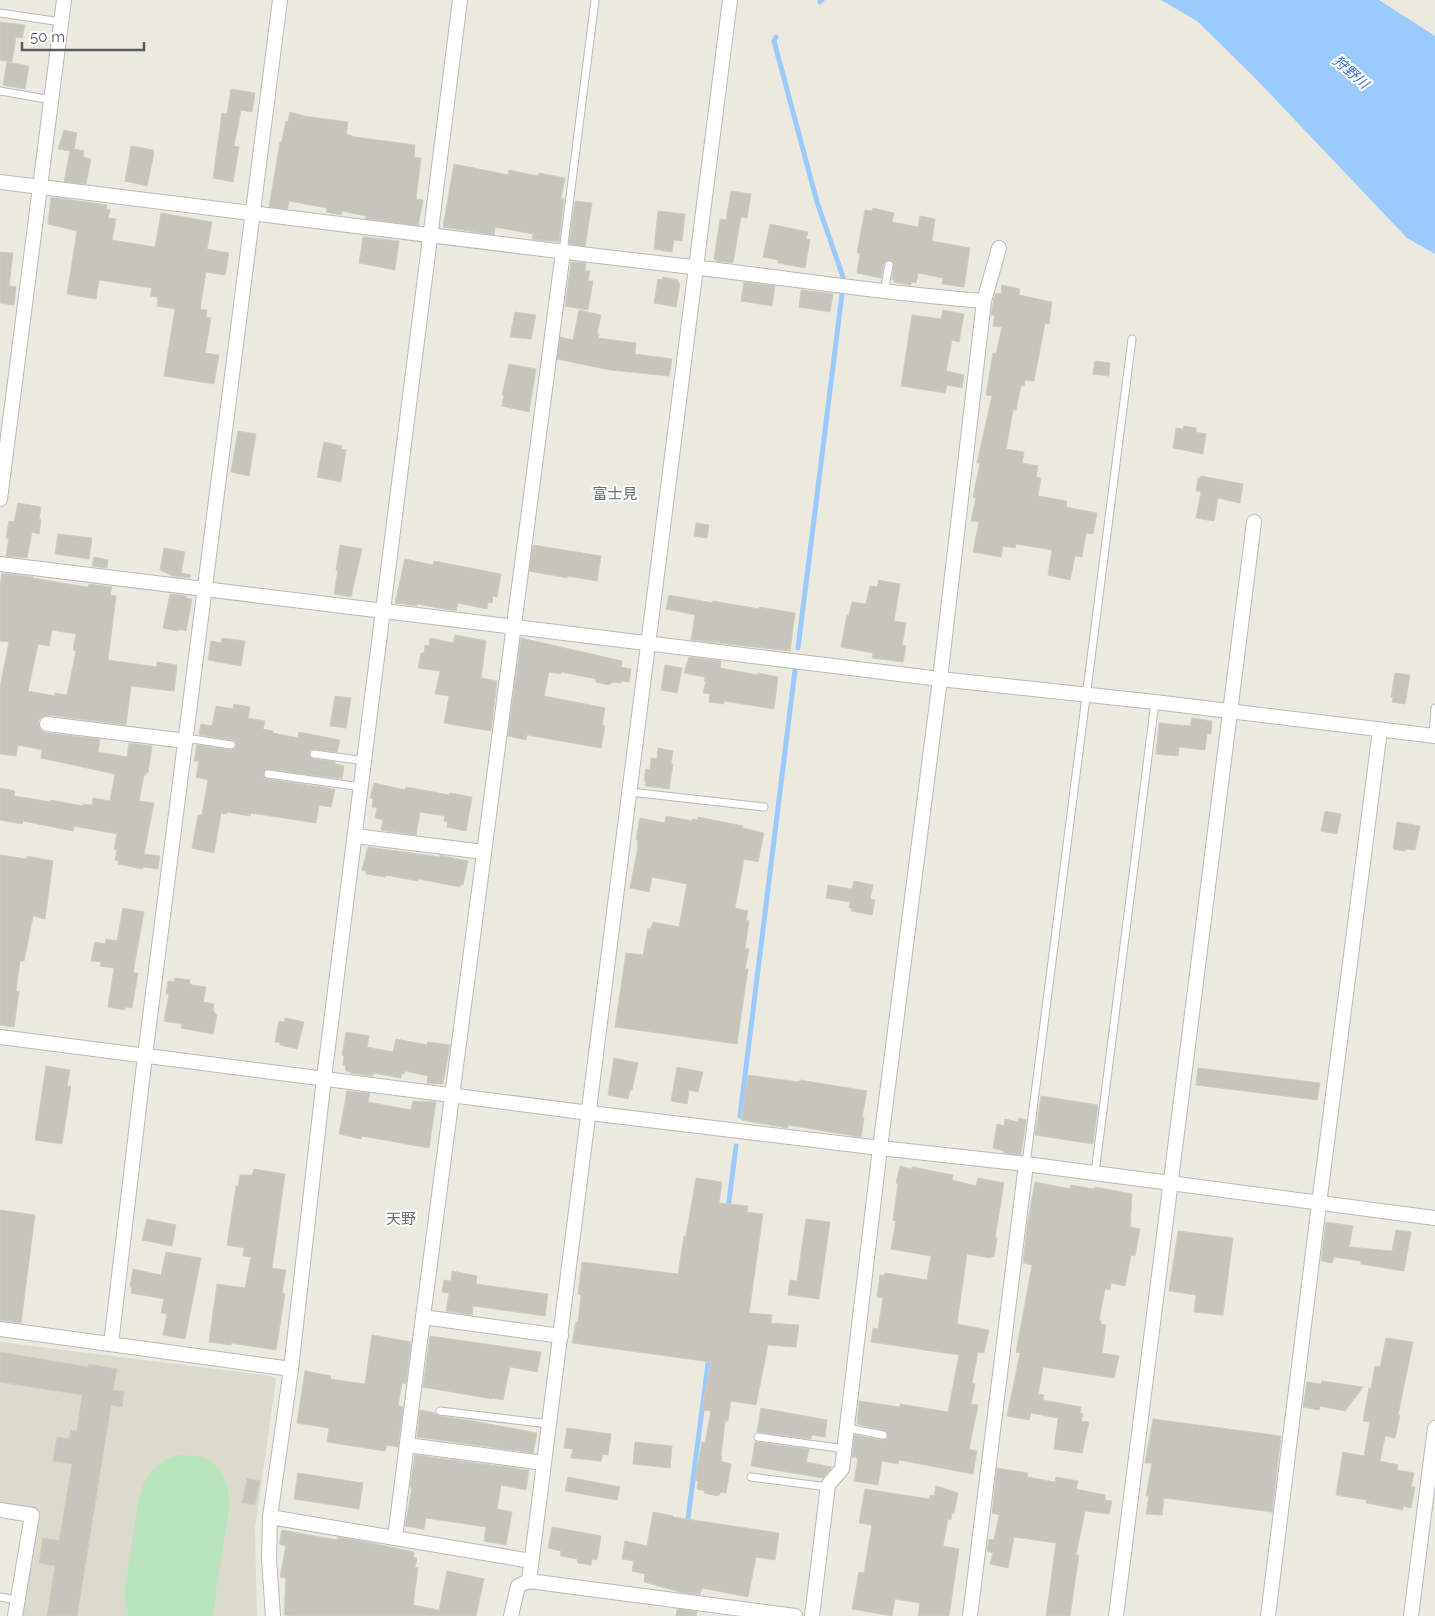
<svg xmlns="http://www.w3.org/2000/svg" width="1435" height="1616" font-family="Raleway,'Noto Sans JP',sans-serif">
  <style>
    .education { fill: #dcd9cd }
    .green { fill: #b9e5bd }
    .water { fill: #9bcaff }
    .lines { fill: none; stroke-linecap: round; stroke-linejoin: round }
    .stream { stroke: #9bcaff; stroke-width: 5 }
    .building { fill: #c7c4bb; stroke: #d0ccbd; fill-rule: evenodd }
    .service-casing { stroke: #b7b9bf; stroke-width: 9 }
    .minor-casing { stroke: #b7b9bf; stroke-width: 16 }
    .service { stroke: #fff; stroke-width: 7 }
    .minor { stroke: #fff; stroke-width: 14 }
    .labels { text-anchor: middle; stroke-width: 4; stroke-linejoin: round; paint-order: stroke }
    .water-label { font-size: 14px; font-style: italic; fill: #3a71c6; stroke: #fff }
    .quarter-label { font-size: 15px; fill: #686d73; stroke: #fff }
  </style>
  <rect width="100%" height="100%" fill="#eceade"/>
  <!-- education -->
  <path class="education" d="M0 1342 271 1376 276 1379 255 1529 257 1616H21L37 1512 0 1505Z"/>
  <!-- green -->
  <path class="green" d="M178 1455C186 1456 197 1455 205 1458 225 1466 230 1490 229 1508L213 1613 212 1616H128L124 1594 139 1498C146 1474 154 1463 178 1455Z"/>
  <!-- water -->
  <path class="water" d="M1161 0H1379L1435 36V254L1407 238 1254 77 1197 21Z"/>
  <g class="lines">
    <!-- stream -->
    <g class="stream">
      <path d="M820 2 822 0"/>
      <path d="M776 37 774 41 817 202 843 277"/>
      <path d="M798 648 842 294"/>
      <path d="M740 1116 795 670"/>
      <path d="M728 1209 736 1146"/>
      <path d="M687 1526 709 1356"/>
    </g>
  </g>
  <!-- building -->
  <g class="building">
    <path d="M0 22 25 25 22 38 16 37 12 62 0 60Z"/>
    <path d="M7 62 29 66 25 89 3 85Z"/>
    <path d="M231 89 255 93 252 112 241 110 234 146 239 147 233 182 213 178 222 113 227 114Z"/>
    <path d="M290 112 304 116 348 122 346 134 355 137 415 145 414 157 421 158 416 199 423 200 418 226 366 219V216L342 211 341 215 326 212 327 208 289 201 287 210 269 207 280 142 282 141 286 121 288 122Z"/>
    <path d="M64 130 77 133 74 149 84 151 83 157 91 159 86 184 64 182 70 151 58 149Z"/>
    <path d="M131 146 153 150 154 153 147 186 125 181Z"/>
    <path d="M454 164 508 175 509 170 538 176 539 173 565 178 561 198 564 199 559 242 532 239 533 234 495 227 494 235 443 227Z"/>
    <path d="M731 191 751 194 747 218 741 217 733 263 716 261V260L714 259 720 219 726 220Z"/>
    <path d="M51 197 107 205 106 209 110 210 108 218 116 219 112 240 155 247 161 213 212 222 207 249 229 253 225 275 206 272 200 309 207 310 206 317 211 318 205 353 219 355 214 384 164 376 175 309 157 306 158 297 150 296 152 288 99 280 96 299 67 294 77 231 48 224Z"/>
    <path d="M575 201 592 203 585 246 569 244Z"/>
    <path d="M873 208 894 213 892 222 918 227 920 216 935 219 932 241 970 248 964 287 942 284 943 278 918 273 916 283 911 282V285L894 282 895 280H892L894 264 890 260 884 264 881 278 857 273 860 253H857L865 210 872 211Z"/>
    <path d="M658 211 685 214 682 241 674 240 672 252 654 249Z"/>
    <path d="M770 224 808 232 806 239 810 240 805 268 778 263V260L763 257Z"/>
    <path d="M363 237 399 241 395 270 359 263Z"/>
    <path d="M0 252 13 253 9 286 16 287 14 305 0 303Z"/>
    <path d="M571 262 586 263 585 271H590L588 281H593L588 310 565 306Z"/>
    <path d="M663 277 678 280V283L680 284 676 307 654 303 658 279 662 280Z"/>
    <path d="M744 282 775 286 772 306 741 301Z"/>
    <path d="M1002 285 1020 289 1019 295 1052 302 1049 324 1045 323 1034 381 1025 380 1024 386H1021L1016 410H1013L1006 449 1024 452 1022 463 1038 466 1036 477 1041 478 1038 496 1067 501 1066 507 1097 513 1093 534 1086 533 1082 557 1075 556 1070 580 1048 575 1052 550 1016 544 1015 548 1003 546 1001 557 973 552 979 522 971 521 976 498 973 497 980 463H977L992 396 986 395 993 353 996 354 1002 327 993 326 995 315H991L995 293 1001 294Z"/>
    <path d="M801 290 833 294 830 312 799 307Z"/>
    <path d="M579 310 601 315 597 334H599L598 338 636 343 635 354 672 359 669 376 610 370 557 359 560 337 573 340Z"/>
    <path d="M943 310 964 314 959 342 952 340 946 371 964 375 962 388 947 385 945 393 901 386 912 315 941 319Z"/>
    <path d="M515 312 536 315 531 339 510 337Z"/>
    <path d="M1095 361 1110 363 1109 376 1093 374Z"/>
    <path d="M509 364 536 369 529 412 502 406 504 395H502Z"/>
    <path d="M1184 426 1196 428V432L1206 434 1203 454 1173 448 1176 428 1183 429Z"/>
    <path d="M238 431 256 434 249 476 231 472Z"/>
    <path d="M324 442 342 446 341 449 346 450 341 482 317 477Z"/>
    <path d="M1201 476 1243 484 1240 503 1218 498 1214 521 1196 518 1201 492 1196 491 1198 478H1200Z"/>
    <path d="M18 503 41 507 39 519 41 520 39 534 32 532 27 558 6 556 9 538H6L9 521 14 522Z"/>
    <path d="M696 523 709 525 707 538 694 536Z"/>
    <path d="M58 534 92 538 89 559 55 554Z"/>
    <path d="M340 545 362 549 351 597 334 594 338 570H336Z"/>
    <path d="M533 545 601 556 597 581 567 576V578L529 571Z"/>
    <path d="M164 548 185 552 181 573 191 575 190 578 173 576 160 570Z"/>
    <path d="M94 557 108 560 107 568 92 566Z"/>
    <path d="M405 559 433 565 434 561 501 574 497 597 493 596 492 603 488 602 487 609 458 603 456 611 417 604V606L395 603Z"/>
    <path d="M2 573 33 577V578L80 586 88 587 89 584 112 587 110 595 116 596 108 660 157 667V662L177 665 174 691 131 686 126 725 48 715 40 718 38 723 41 731 46 733 100 739 98 752 127 757 129 743 152 746 148 773 146 772V775H144L139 801 154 803 144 854 160 856 158 869 143 867 142 869 118 864 119 861 115 860 117 850 114 849 117 834 74 826 73 831 23 821 22 824 0 820V788L15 791 14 796 27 798 50 802V800L83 806V804L92 805 93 798 110 801 115 774 41 758 42 750 18 745 16 756 0 754V687L9 642 0 641V586ZM52 630 76 634 73 650 76 651 67 695 55 693V696L28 691 38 644 49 646Z"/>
    <path d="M879 580 900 584 894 621 906 623 902 645 906 646 903 662 872 658 873 653 841 647 847 615 849 616 852 602 866 604 870 586 877 587Z"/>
    <path d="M170 594 187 596 186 598 192 599 186 631 179 629 178 631 163 628Z"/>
    <path d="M669 595 713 603V601L759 609V607L795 613 790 651 691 640 695 615 666 609Z"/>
    <path d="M455 635 486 641 481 678 497 681 491 731 444 723 449 696 435 694 440 671 418 668 421 653H424L425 645 429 646 430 638 453 643Z"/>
    <path d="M222 638 245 641 241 666 208 660 211 641 221 643Z"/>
    <path d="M521 638 622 661 621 667 631 669 629 682 621 681V683L613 682 609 685 596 682V679L561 672V674L549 672 544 696 605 708 602 725 605 726 601 748 527 735 526 740 508 736Z"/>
    <path d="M689 657 721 661 720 668 758 675V673L778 677 774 709 724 701V704L709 702 710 694 703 693 706 682 704 681 705 677 684 673Z"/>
    <path d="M665 665 682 668 677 693 661 690Z"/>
    <path d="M1395 673 1410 675 1405 704 1392 702 1393 697H1391Z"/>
    <path d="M335 696 351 698 346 728 330 726Z"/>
    <path d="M234 704 250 707 248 718 265 721 263 729 273 731V733L298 738 299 732 340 740 337 752 314 749 310 750 309 754 313 759 335 762V764L344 766 342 779 266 769 263 776 267 779 335 789 331 807 319 805 316 823 251 813 250 816 227 812V814L221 813 214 853 192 848 198 815H202L208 780 196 777 199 761H194L197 745 231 750 235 749 236 745 235 741 232 740 199 735 201 724 212 726 216 706 233 709Z"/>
    <path d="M1192 718 1212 721 1211 734 1207 733 1205 750 1179 747 1178 756 1156 754 1159 723 1190 726Z"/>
    <path d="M658 748 673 751 671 764H673L669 789 645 786 646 781H644L646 769 650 770 651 758 657 759Z"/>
    <path d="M374 783 405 790 406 787 449 795 450 793 472 797 466 831 447 827 448 822 444 821 445 816 420 812 416 835 381 830 383 820 375 818 377 808 372 807 373 799 370 798Z"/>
    <path d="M1325 811 1341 814 1337 834 1321 831Z"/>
    <path d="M666 816 692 821V819L698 820V817L743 826 742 828 764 833 758 862 744 859 735 908 748 911 746 920 749 921 745 948 749 949 745 969H748L737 1044 615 1027 626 953 643 955 648 928 651 929 653 922 679 927 687 884 652 877 649 892 630 888 637 852 638 840H636L640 818 665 823Z"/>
    <path d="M1397 822 1420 826 1415 850 1406 849 1405 851 1393 849Z"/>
    <path d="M368 847 440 857V855L443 856 468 861 463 885H460V887L419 879 417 881 386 875 385 877 366 874V871L362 870Z"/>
    <path d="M0 855 27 859V856L53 861 45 919 33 916 24 961H20L16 991 19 992 14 1027 0 1025Z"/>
    <path d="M854 881 873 885 870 899 875 900 872 915 851 911 852 908H849L850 902 826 898 828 885 852 889Z"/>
    <path d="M123 908 144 912 133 973H138L132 1008 125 1007V1010L108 1007 114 968 100 966 101 962 91 961 95 942 105 944 106 939 117 941Z"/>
    <path d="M175 978 190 980 189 983 192 985 206 987 203 1002 214 1004 213 1010 217 1016 213 1034 181 1028 182 1024 164 1021 169 994H166L168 981 174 982Z"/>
    <path d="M285 1018 304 1022 297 1049 280 1045V1043L275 1042 279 1021 284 1022Z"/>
    <path d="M346 1032 369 1036 367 1047 393 1052 396 1039 427 1045 428 1042 450 1045 443 1084 427 1083 428 1076 405 1071 404 1074 402 1073 401 1078 374 1073 373 1076 350 1073 351 1072 346 1071 345 1065H343L344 1056 342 1055Z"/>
    <path d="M614 1058 638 1063 632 1090H630L628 1099 608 1095Z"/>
    <path d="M46 1066 70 1070 67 1086H71L62 1144 35 1140Z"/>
    <path d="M677 1067 703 1072 698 1092 689 1090 687 1104 671 1101Z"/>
    <path d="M1198 1068 1320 1083 1317 1100 1196 1085Z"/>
    <path d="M748 1075 799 1082 800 1080 867 1091 862 1117 864 1118 861 1137 788 1125V1128L741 1120Z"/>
    <path d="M347 1091 370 1093 368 1102 411 1110 413 1101 436 1102 429 1148 362 1136 361 1139 339 1134Z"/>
    <path d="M1041 1096 1098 1105 1093 1144 1035 1135Z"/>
    <path d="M1019 1118 1026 1120 1021 1155 1004 1153V1151L993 1148 997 1124 1004 1126 1005 1119 1018 1122Z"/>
    <path d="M900 1166 912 1169V1167L953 1175 952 1180 976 1186 978 1178 1004 1183 995 1238H997L994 1257 991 1256V1258L967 1254 957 1324 989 1330 984 1353 978 1352 972 1383 975 1384 971 1404 978 1405 969 1449 977 1451 973 1474 899 1460 898 1464 882 1461 878 1485 854 1481 858 1458 852 1457 855 1435 882 1440 887 1439 888 1436 884 1430 857 1424 859 1401 900 1407V1404L948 1412 959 1355 871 1342 873 1328 878 1329 883 1298 877 1297 880 1275 884 1276 885 1273 927 1280 931 1256 891 1249 896 1221 893 1220 898 1184 896 1183Z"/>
    <path d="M254 1169 285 1174 272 1268 286 1270 282 1293 285 1294 276 1350 231 1343V1345L209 1342 217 1284 245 1288 251 1257 243 1256 244 1248 227 1245 236 1186H238L240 1175H252Z"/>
    <path d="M696 1178 722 1182 719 1203 748 1206 747 1212 763 1214 749 1313 772 1315 771 1323 799 1325 796 1347 768 1345 756 1405 731 1401 728 1421H725L721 1456H722L721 1461 731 1464 726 1493 721 1492 718 1496 704 1493 705 1491 697 1489 698 1481 695 1480 702 1442 705 1443 711 1411 702 1410 711 1362 572 1343 576 1322H578L581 1295 578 1294 582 1262 678 1274 684 1236H686Z"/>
    <path d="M1035 1182 1070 1189 1071 1185 1094 1189 1095 1187 1132 1194 1130 1227 1140 1229 1135 1256 1131 1255 1125 1286 1111 1283 1110 1290 1105 1289 1099 1320 1101 1321V1324L1106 1325 1102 1353 1119 1356 1114 1378 1043 1367 1038 1394 1044 1395 1043 1400 1081 1407 1080 1413 1083 1414 1081 1421 1089 1422 1082 1453 1054 1449 1058 1418 1031 1413 1029 1420 1007 1416 1020 1353 1016 1352 1032 1265 1023 1263 1028 1220Z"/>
    <path d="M0 1210 35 1215 21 1323 0 1320Z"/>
    <path d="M147 1219 176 1225 172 1246 142 1240Z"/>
    <path d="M806 1219 830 1222 819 1299 788 1295 790 1280 797 1281Z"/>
    <path d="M1326 1222 1353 1226 1349 1247 1392 1251 1396 1230 1411 1232 1404 1271 1361 1264V1261L1334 1257 1332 1263 1321 1261Z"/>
    <path d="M1178 1231 1233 1238 1223 1315 1194 1312 1196 1295 1169 1291Z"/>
    <path d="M166 1252 201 1258 185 1339 163 1335 167 1314 161 1313 164 1299 131 1293 132 1287H130L133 1269 161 1275Z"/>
    <path d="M452 1271 477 1276 476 1284 548 1294 545 1316 473 1306 472 1315 446 1311 449 1293 442 1292 444 1280 451 1281Z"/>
    <path d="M372 1335 411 1342 406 1384 402 1383 398 1406 403 1407 398 1447 387 1445 385 1451 327 1442 329 1428 297 1423 305 1371 331 1376 330 1379 365 1384Z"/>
    <path d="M430 1336 541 1352 537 1372 510 1367 503 1400 492 1398V1399L423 1387Z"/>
    <path d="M1386 1338 1413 1342 1398 1415H1400L1395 1438 1385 1436 1380 1461 1398 1465 1397 1470 1414 1473 1411 1487H1415L1411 1508 1403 1506V1510L1366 1503 1367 1500 1336 1495 1343 1452 1364 1456 1370 1422 1363 1421 1369 1388 1371 1389 1375 1366 1380 1367Z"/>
    <path d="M0 1352 88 1367V1364L117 1369 113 1390 124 1392 122 1407 111 1405 77 1616H47L55 1566 39 1563 43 1538 59 1541 72 1464 53 1461 57 1437 69 1439 71 1430 77 1431 82 1395 0 1382Z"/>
    <path d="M1322 1381 1363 1387 1345 1411 1320 1406 1319 1410 1303 1407 1307 1382 1321 1384Z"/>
    <path d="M761 1408 827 1420 825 1437 812 1435 811 1439 757 1432Z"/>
    <path d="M420 1410 435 1413 439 1416 468 1420 537 1433 533 1453 417 1437Z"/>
    <path d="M1153 1419 1281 1436 1272 1512 1164 1498 1162 1515 1146 1514 1149 1496H1146L1152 1463H1145Z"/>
    <path d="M567 1428 611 1434 608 1455 603 1454 601 1461 571 1458 573 1449 564 1448Z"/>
    <path d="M635 1442 672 1446 670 1468 633 1464Z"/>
    <path d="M755 1442 809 1449 806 1462 832 1467 823 1478 751 1466Z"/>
    <path d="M415 1455 529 1470 526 1490 501 1485 497 1509 512 1512 506 1545 484 1541 486 1527 426 1518 424 1529 405 1526 412 1488 410 1487Z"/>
    <path d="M997 1468 1028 1473 1027 1477 1055 1482 1056 1477 1078 1481 1076 1489 1105 1495V1500L1112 1501 1109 1514 1085 1511 1076 1555H1079L1070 1616H1046L1056 1543 1014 1537 1008 1568 990 1564 993 1553 987 1551 989 1539 994 1540 999 1515 992 1513Z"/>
    <path d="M298 1473 363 1483 359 1509 294 1499Z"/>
    <path d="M568 1477 620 1487 617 1500 565 1491Z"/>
    <path d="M247 1478 260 1481 255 1505 242 1503Z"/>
    <path d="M936 1486 958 1493 954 1513H952L951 1520 948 1519 943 1546 959 1549 949 1616H918L920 1603 895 1599 892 1616 852 1609 859 1572 864 1573 872 1525 859 1523 865 1489 929 1499 930 1495 934 1496Z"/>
    <path d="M653 1512 673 1516V1517L779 1533 775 1560 756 1557 748 1597 702 1588 700 1595 680 1592 644 1582 645 1574 632 1571 634 1561 622 1559 625 1541 647 1546Z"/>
    <path d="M552 1527 601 1536 597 1560 592 1559 591 1565 578 1563 577 1559 560 1556 561 1551 548 1548Z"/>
    <path d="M282 1530 337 1540V1537L365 1542 414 1552 413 1557 417 1558 415 1567 418 1568 413 1605 439 1610 447 1571 484 1579 476 1616H292L284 1615 286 1578 280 1577 286 1546 279 1544Z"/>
    <path d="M677 1609 697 1612 696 1616H676Z"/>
  </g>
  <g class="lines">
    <defs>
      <g id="service">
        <path d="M0 13 61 22"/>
        <path d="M0 91 52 100"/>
        <path d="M563 252 595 0"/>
        <path d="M884 291 889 265"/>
        <path d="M1433 736 1435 708"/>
        <path d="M186 738 231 745"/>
        <path d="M314 754 365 761"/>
        <path d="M268 774 362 787"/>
        <path d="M630 792 764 807"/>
        <path d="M1026 1164 1132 339"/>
        <path d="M1095 1173 1155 702"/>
        <path d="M440 1411 549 1424"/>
        <path d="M847 1428 883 1435"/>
        <path d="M758 1437 845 1449"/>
        <path d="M751 1477 828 1487"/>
        <path d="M0 1597 17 1600"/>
      </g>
      <g id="minor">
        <path d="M0 182C230 212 461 240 692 267 789 278 886 294 984 301"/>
        <path d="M0 499 64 0"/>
        <path d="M0 564 940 679 1155 702 1435 736"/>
        <path d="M47 724 186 741"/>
        <path d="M355 836 484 852"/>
        <path d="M0 1037 590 1113 880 1148 1026 1164 1435 1218"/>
        <path d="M0 1329 291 1369"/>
        <path d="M561 1336 423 1317C472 962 514 607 563 252"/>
        <path d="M111 1344 145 1056 280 0"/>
        <path d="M407 1445 544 1463"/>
        <path d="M0 1510 32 1515 15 1616"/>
        <path d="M270 1517 531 1561"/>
        <path d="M395 1538 423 1317"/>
        <path d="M529 1581 730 0"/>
        <path d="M273 1616 269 1559 270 1517 291 1369 324 1078 460 0"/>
        <path d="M511 1616 518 1586 529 1581 795 1616"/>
        <path d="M812 1616 828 1485 842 1469 880 1148 940 679 984 301 999 248"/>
        <path d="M970 1616 1026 1164"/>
        <path d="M1116 1616 1254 522"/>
        <path d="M1268 1616 1319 1204 1380 730"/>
        <path d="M1411 1616 1435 1428"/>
      </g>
    </defs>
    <!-- service casing -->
    <use href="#service" class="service-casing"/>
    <!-- minor casing -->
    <use href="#minor" class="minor-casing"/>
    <!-- service -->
    <use href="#service" class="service"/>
    <!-- minor -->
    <use href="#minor" class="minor"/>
  </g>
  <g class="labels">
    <!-- water labels -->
    <g class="water-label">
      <text transform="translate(1351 72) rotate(41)" y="5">狩野川</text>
    </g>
    <!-- quarter labels -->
    <g class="quarter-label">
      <text x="615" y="499">富士見</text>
      <text x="401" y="1224">天野</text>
    </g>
  </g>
  <!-- scale -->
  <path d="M22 42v8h122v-8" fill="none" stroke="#585b61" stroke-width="2.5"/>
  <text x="30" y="42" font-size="15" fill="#585b61" stroke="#ffffff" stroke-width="4" paint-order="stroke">50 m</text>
</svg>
